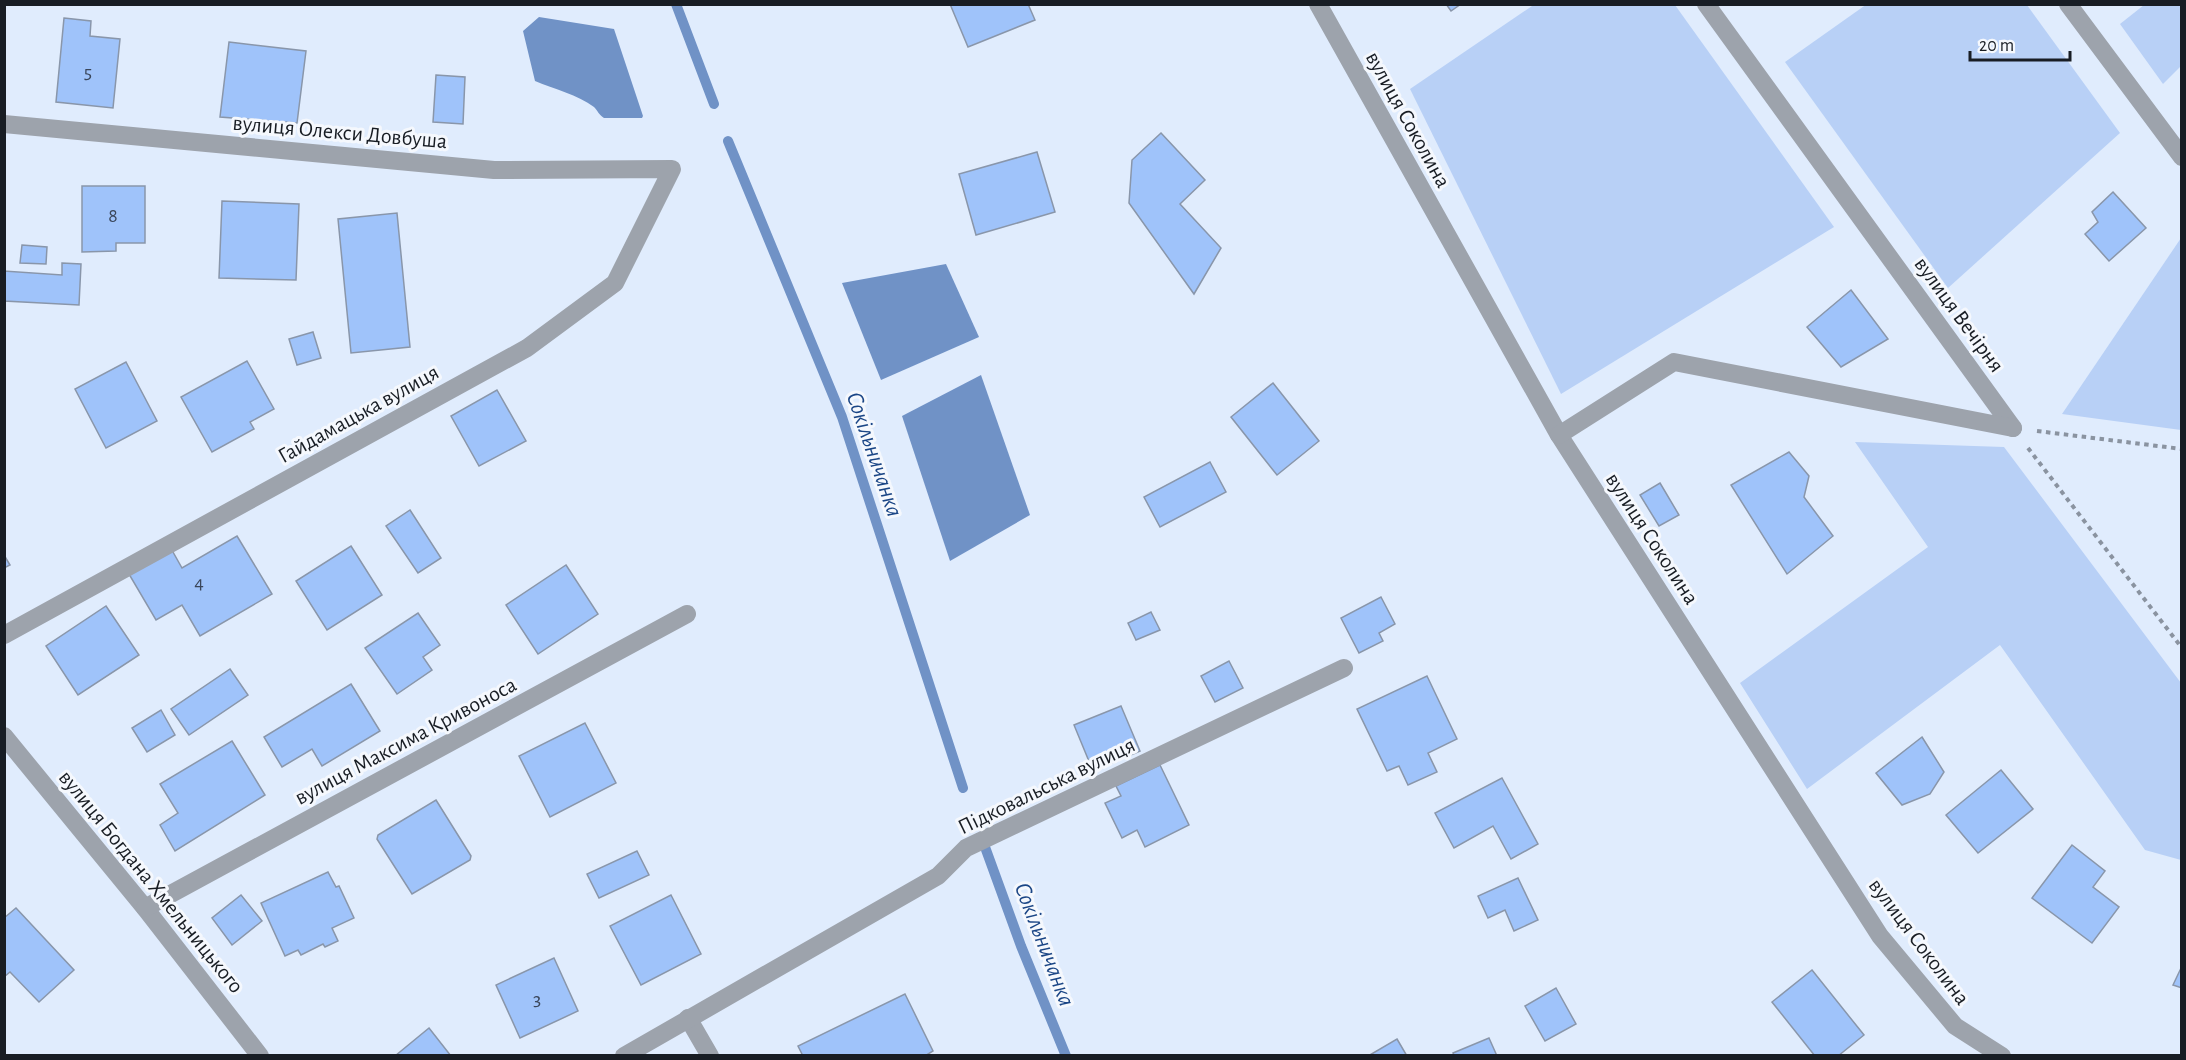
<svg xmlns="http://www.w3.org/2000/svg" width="2186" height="1060" font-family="'Alegreya Sans',sans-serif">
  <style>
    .green { fill: #b8d0f6 }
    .water { fill: #7092c6 }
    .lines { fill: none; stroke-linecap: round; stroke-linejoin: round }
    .stream { stroke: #7092c6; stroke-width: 10 }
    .building { fill: #9fc3fa; stroke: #8996aa; stroke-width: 1.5 }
    .path { stroke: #8a93a0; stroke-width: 4; stroke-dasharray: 4.5 4.5; stroke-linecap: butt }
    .minor { stroke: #9da3ac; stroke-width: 18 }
    .labels { text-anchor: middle; stroke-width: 6; stroke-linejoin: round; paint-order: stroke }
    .number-label { font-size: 20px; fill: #3a465a }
    .street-label { font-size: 22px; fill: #181d24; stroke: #f5f8fd }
    .water-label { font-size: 24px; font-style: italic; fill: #1b4686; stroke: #f5f8fd }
  </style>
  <rect width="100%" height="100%" fill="#e0ecfd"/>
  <!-- green -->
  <g class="green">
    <path d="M1535 4 1675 5 1834 227 1561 394 1410 89Z"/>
    <path d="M1867 4 2027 5 2120 133 1948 288 1785 62Z"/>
    <path d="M2144 5H2181V66L2163 84 2120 24Z"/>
    <path d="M2181 238V430L2062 414Z"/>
    <path d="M1855 442 2004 447 2181 683V860L2145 850 2000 645 1807 789 1740 683 1928 547Z"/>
  </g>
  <!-- water -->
  <g class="water">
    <path d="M539 17 614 29 643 116 642 118H604C599 115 598 111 594 107 578 95 554 89 535 81L523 31Z"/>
    <path d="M946 264 979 337 881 380 842 283Z"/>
    <path d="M981 375 1030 515 950 561 902 416Z"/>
  </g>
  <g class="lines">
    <!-- stream -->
    <g class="stream">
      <path d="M676 4 714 104"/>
      <path d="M728 141 842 417 963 788"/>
      <path d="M985 847 1021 946 1066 1056"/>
    </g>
  </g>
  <!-- building -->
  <g class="building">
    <path d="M950 4H1028L1035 20 968 47Z"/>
    <path d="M1446 4H1461L1451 11Z"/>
    <path d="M64 18 91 21 90 36 120 39 113 108 56 102Z"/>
    <path d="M229 42 306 51 297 123 220 117Z"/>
    <path d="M436 75 465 77 463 124 433 122Z"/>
    <path d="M1161 133 1205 180 1180 204 1221 248 1194 294 1129 203 1132 160Z"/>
    <path d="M1037 152 1055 212 976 235 959 174Z"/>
    <path d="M82 186H145V243H116V251L82 252Z"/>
    <path d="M2113 192 2146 228 2109 261 2085 234 2098 222 2092 212Z"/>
    <path d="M222 201 299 204 296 280 219 278Z"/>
    <path d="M397 213 410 347 351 353 338 219Z"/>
    <path d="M22 245 47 247 46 264 20 263Z"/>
    <path d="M62 263 81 264 79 305 4 301V271L62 275Z"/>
    <path d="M1851 290 1888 339 1841 367 1807 327Z"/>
    <path d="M313 332 321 358 297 365 289 339Z"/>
    <path d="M247 361 274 409 250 422 254 429 212 452 181 397Z"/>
    <path d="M126 362 157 421 106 448 75 389Z"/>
    <path d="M1273 383 1319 441 1277 475 1231 417Z"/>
    <path d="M497 390 526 441 479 466 451 416Z"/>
    <path d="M1789 452 1809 476 1804 497 1833 536 1787 574 1731 485Z"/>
    <path d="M1210 462 1226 492 1160 527 1144 497Z"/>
    <path d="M1660 483 1679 515 1659 526 1640 495Z"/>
    <path d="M410 510 441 558 418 573 386 526Z"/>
    <path d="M237 536 272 594 200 636 182 605 156 620 126 569 169 545 182 568Z"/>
    <path d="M351 546 382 595 327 630 296 581Z"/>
    <path d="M4 555 10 565 4 568Z"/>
    <path d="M566 565 598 614 538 654 506 605Z"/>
    <path d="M1381 597 1395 624 1379 633 1383 641 1359 653 1341 618Z"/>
    <path d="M106 606 139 655 78 695 46 646Z"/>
    <path d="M1151 612 1160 630 1136 640 1128 623Z"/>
    <path d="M418 613 440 645 423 657 432 670 397 694 365 648Z"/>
    <path d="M1229 661 1243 688 1215 702 1201 676Z"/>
    <path d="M230 669 248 695 189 735 171 709Z"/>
    <path d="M1427 676 1457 739 1428 753 1437 772 1408 785 1399 766 1387 771 1357 709Z"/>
    <path d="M351 684 380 731 322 766 312 749 282 767 264 737Z"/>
    <path d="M1121 706 1140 751 1093 771 1074 725Z"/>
    <path d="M161 710 175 735 147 752 132 728Z"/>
    <path d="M585 723 616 783 550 817 519 756Z"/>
    <path d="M1922 737 1944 772 1930 794 1902 805 1876 773Z"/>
    <path d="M232 741 265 795 175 851 160 825 178 813 160 784Z"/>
    <path d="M1160 765 1189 825 1145 847 1137 830 1122 838 1105 803 1121 796 1116 786Z"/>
    <path d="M2001 770 2033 809 1978 853 1946 815Z"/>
    <path d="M1502 778 1538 844 1511 859 1493 826 1454 848 1435 813Z"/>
    <path d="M436 800 471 856 470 860 412 894 377 839 378 835Z"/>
    <path d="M2072 845 2105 871 2093 887 2119 907 2092 943 2032 898Z"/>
    <path d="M637 851 649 875 599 898 587 874Z"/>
    <path d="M328 872 336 887 339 886 354 918 332 928 338 941 325 947 323 944 301 955 298 950 285 956 261 903Z"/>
    <path d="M1518 878 1538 920 1514 931 1505 910 1488 918 1478 896Z"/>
    <path d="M241 895 262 921 232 945 212 918Z"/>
    <path d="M671 895 701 954 641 985 610 926Z"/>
    <path d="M16 908 74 970 39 1002 10 972 4 977V918Z"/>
    <path d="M554 958 578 1011 520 1038 496 985Z"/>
    <path d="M2182 966V988L2173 985Z"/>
    <path d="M1812 970 1864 1035 1838 1056H1815L1772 1002Z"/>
    <path d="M1556 988 1576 1024 1545 1041 1525 1006Z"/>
    <path d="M905 994 933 1051 925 1056H803L798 1046Z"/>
    <path d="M429 1028 451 1056H395Z"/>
    <path d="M1489 1038 1497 1056H1454L1453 1053Z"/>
    <path d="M1397 1039 1407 1056H1368Z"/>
  </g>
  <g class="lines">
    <!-- path -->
    <g class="path">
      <path d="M2037 431 2182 449"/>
      <path d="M2028 448 2182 648"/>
    </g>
    <!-- minor -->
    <g class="minor">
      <path d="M1318 4 1559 435 1880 936 1955 1026 2002 1056"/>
      <path d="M1706 4 2013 428"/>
      <path d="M2068 4 2182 157"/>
      <path d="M4 124 494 170 672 169 615 283 527 348 4 635"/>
      <path d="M1559 435 1674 362 2013 428"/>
      <path d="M4 736 145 908 260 1056"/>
      <path d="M145 908 687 614"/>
      <path d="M688 1018 710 1056"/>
      <path d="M624 1056 938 876 966 848 1344 668"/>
    </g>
  </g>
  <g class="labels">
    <!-- number labels -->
    <g class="number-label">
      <text x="88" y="78">5</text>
      <text x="113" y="222">8</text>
      <text x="199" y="589">4</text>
      <text x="537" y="1005">3</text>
    </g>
    <!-- street labels -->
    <g class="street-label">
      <text transform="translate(1409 119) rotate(61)" y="8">вулиця Соколина</text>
      <text transform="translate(340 131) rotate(5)" y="8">вулиця Олекси Довбуша</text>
      <text transform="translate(1960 314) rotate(54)" y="8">вулиця Вечірня</text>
      <text transform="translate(358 413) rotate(-29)" y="8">Гайдамацька вулиця</text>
      <text transform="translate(1653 538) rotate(57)" y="8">вулиця Соколина</text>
      <text transform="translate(405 740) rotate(-28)" y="8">вулиця Максима Кривоноса</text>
      <text transform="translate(1046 785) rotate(-26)" y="8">Підковальська вулиця</text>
      <text transform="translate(152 881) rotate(51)" y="8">вулиця Богдана Хмельницького</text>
      <text transform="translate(1920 941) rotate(53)" y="8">вулиця Соколина</text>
    </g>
    <!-- water labels -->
    <g class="water-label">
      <text transform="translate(875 454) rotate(71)" y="8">Сокільничанка</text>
      <text transform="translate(1045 944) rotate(69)" y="8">Сокільничанка</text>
    </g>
  </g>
  <!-- border -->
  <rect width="2186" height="1060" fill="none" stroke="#181d24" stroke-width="12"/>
  <!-- scale -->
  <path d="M1970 51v9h100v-9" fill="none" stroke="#181d24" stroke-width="3"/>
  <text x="1979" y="51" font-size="18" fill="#181d24" stroke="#f5f8fd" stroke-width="4.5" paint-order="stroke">20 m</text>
</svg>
